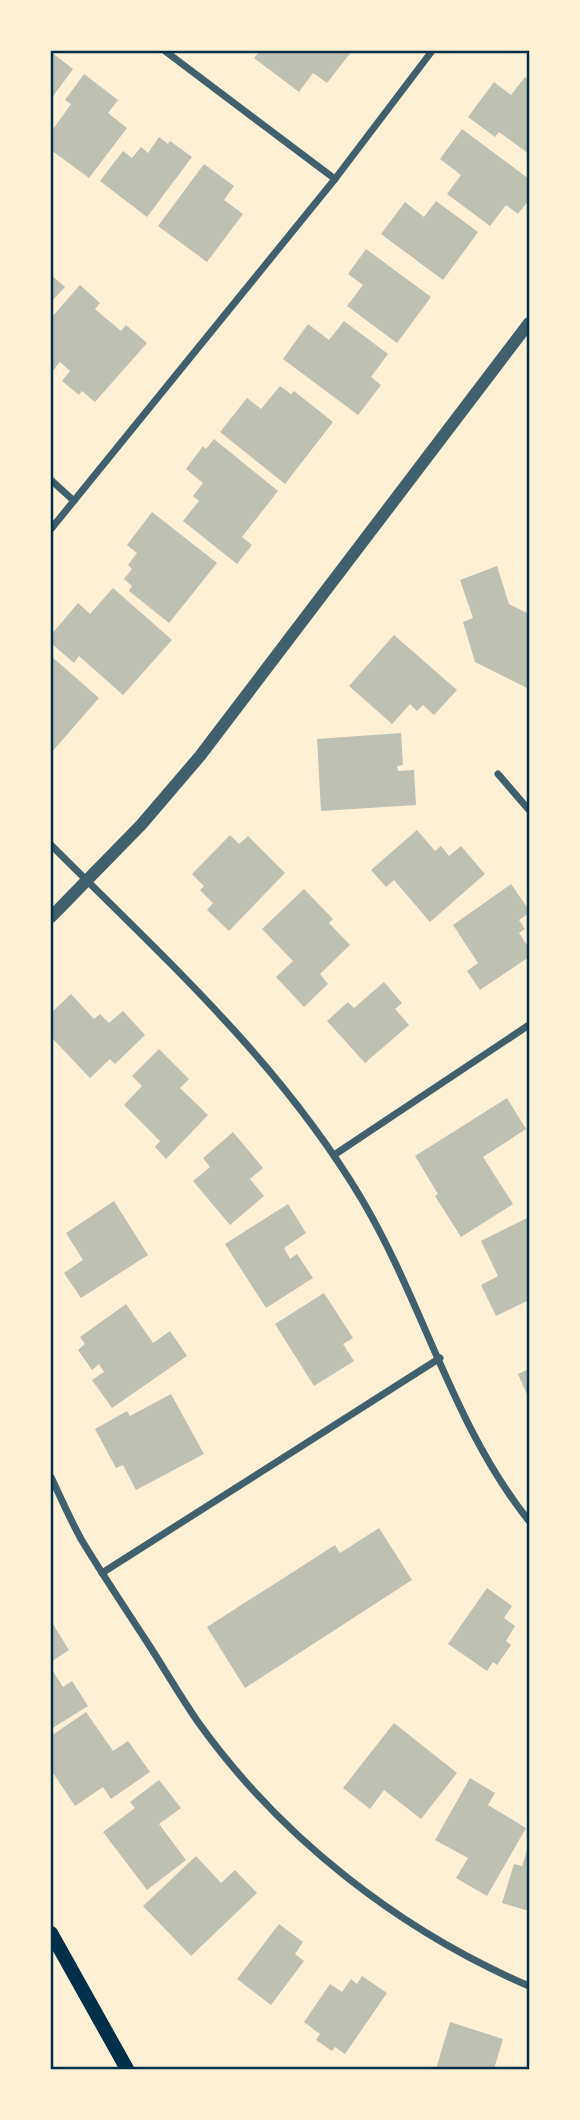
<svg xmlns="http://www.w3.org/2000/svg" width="580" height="2120" font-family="'Fira Sans',sans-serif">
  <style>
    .building { fill: #bec0b2 }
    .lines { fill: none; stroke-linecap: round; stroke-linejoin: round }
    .minor { stroke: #3f606c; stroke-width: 7 }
    .tertiary { stroke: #3f606c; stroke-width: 12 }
    .secondary { stroke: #003049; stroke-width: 14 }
    .neatline { fill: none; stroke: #003049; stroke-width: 2.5 }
  </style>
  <rect width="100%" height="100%" fill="#fdf0d5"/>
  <!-- building -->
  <g class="building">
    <path d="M260 51H352L327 83 313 73 299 92 254 58Z"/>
    <path d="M51 52 73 69 51 99Z"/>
    <path d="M84 74 118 100 108 113 127 128 89 178 51 150V132L71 104 65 100Z"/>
    <path d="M525 77 529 81V154L499 132 495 137 468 117 494 82 511 95Z"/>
    <path d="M462 129 529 179V200L518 214 506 205 490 226 447 194 461 175 440 159Z"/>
    <path d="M159 137 168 144 170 141 192 157 147 217 100 181 123 151 132 158 141 147 148 153Z"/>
    <path d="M204 164 234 186 224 200 243 214 207 262 158 226Z"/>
    <path d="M436 201 478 232 443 280 381 234 405 202 424 217Z"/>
    <path d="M366 249 431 297 397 343 347 306 363 285 348 274Z"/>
    <path d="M51 275 65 287 51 302Z"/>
    <path d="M80 285 100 303 95 309 121 331 126 325 147 343 95 402 82 391 79 395 62 381 70 371 60 362 51 373V318Z"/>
    <path d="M344 321 388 354 371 377 381 385 358 415 283 359 308 324 329 340Z"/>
    <path d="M280 386 291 394 294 391 333 422 285 484 220 432 247 398 261 409Z"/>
    <path d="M214 439 278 491 242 537 252 545 237 564 183 521 199 501 193 496 203 483 186 469 203 446 206 449Z"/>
    <path d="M152 512 217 563 169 623 129 591 132 586 124 579 132 569 128 565 137 553 127 545Z"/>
    <path d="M497 566 509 604 529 614V689L475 662 463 622 473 618 460 580Z"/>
    <path d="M113 588 172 640 123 695 79 656 74 663 51 643V635L78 603 90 614Z"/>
    <path d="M394 635 457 690 434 715 423 705 417 711 410 704 392 724 349 686Z"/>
    <path d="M51 656 99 698 51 753Z"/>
    <path d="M401 733 403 765 397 766 398 771 414 770 416 805 321 811 317 739Z"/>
    <path d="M417 830 435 851 441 846 449 856 461 846 485 874 430 922 394 880 386 887 371 870Z"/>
    <path d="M230 835 239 844 248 836 285 873 229 931 207 910 213 903 200 890 204 886 192 874Z"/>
    <path d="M511 884 529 910V913L519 920 525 929 519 933 529 948V957L480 990 467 971 478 963 453 925Z"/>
    <path d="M304 889 333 919 329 923 350 945 320 974 328 984 304 1007 276 977 293 961 262 929Z"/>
    <path d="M384 982 402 1003 395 1009 409 1025 365 1063 327 1021 348 1002 354 1008Z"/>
    <path d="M71 994 94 1019 100 1014 109 1023 123 1011 145 1035 115 1064 110 1059 90 1078 52 1038 51 1039V1013Z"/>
    <path d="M159 1049 189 1079 180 1088 208 1115 166 1159 155 1147 160 1141 124 1105 142 1086 132 1076Z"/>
    <path d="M507 1098 526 1129 483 1157 513 1204 461 1237 435 1196 438 1194 415 1156Z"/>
    <path d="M233 1132 263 1168 250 1179 264 1196 230 1225 193 1181 210 1167 203 1158Z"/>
    <path d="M114 1201 148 1255 81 1298 64 1273 83 1260 66 1233Z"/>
    <path d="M288 1204 306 1233 284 1248 290 1259 297 1254 313 1278 266 1308 225 1244Z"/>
    <path d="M529 1217V1300L496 1316 481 1285 498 1276 481 1241Z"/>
    <path d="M324 1293 353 1338 343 1344 354 1361 314 1386 275 1324Z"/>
    <path d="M126 1304 153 1343 170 1331 187 1356 112 1408 92 1380 104 1372 99 1364 92 1370 78 1350 85 1344 80 1337Z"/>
    <path d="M529 1369V1399L518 1374Z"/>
    <path d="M171 1394 204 1454 136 1490 123 1465 116 1468 95 1429 127 1411 130 1416Z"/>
    <path d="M379 1528 412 1580 245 1688 207 1627 335 1545 340 1553Z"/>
    <path d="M487 1588 512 1606 504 1618 515 1626 506 1641 511 1645 497 1665 493 1662 487 1671 448 1644Z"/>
    <path d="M51 1621 69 1650 51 1662Z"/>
    <path d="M51 1668 63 1687 72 1681 88 1706 51 1729Z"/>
    <path d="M86 1712 113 1751 128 1741 150 1772 111 1799 103 1787 75 1806 51 1770V1736Z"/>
    <path d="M394 1723 457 1773 421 1819 384 1790 370 1809 343 1788Z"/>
    <path d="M470 1778 495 1793 488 1805 526 1828 487 1896 456 1878 468 1858 435 1840Z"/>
    <path d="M159 1780 181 1808 159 1824 186 1860 147 1890 103 1832 135 1808 130 1802Z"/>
    <path d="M529 1844V1911L502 1903 514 1864 522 1866Z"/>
    <path d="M196 1856 221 1883 235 1870 257 1893 191 1956 143 1906Z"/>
    <path d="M279 1924 303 1942 295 1954 304 1961 271 2005 237 1979Z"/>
    <path d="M362 1976 387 1993 345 2054 335 2047 332 2051 316 2040 320 2034 304 2022 330 1984 342 1992 351 1979 357 1984Z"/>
    <path d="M450 2022 503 2039 494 2069H436Z"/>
  </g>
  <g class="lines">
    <!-- minor -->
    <g class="minor">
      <path d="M165 51 335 179"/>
      <path d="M51 480 74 501"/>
      <path d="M51 529 335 179 432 51"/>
      <path d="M498 774 529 810"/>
      <path d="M51 845C163 957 279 1061 361 1198 423 1302 453 1426 529 1521"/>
      <path d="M334 1155 529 1025"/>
      <path d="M51 1477C61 1498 70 1519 81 1539 102 1574 125 1608 147 1642 164 1668 180 1696 198 1722 281 1838 399 1930 529 1986"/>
      <path d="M102 1573 440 1358"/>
    </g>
    <!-- tertiary -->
    <path class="tertiary" d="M51 917 141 825 200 756 529 323"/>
    <!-- secondary -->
    <path class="secondary" d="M51 1933 127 2069"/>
  </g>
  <!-- border -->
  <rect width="580" height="2120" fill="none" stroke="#fdf0d5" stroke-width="105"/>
  <rect x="52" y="52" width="476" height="2016" class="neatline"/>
</svg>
